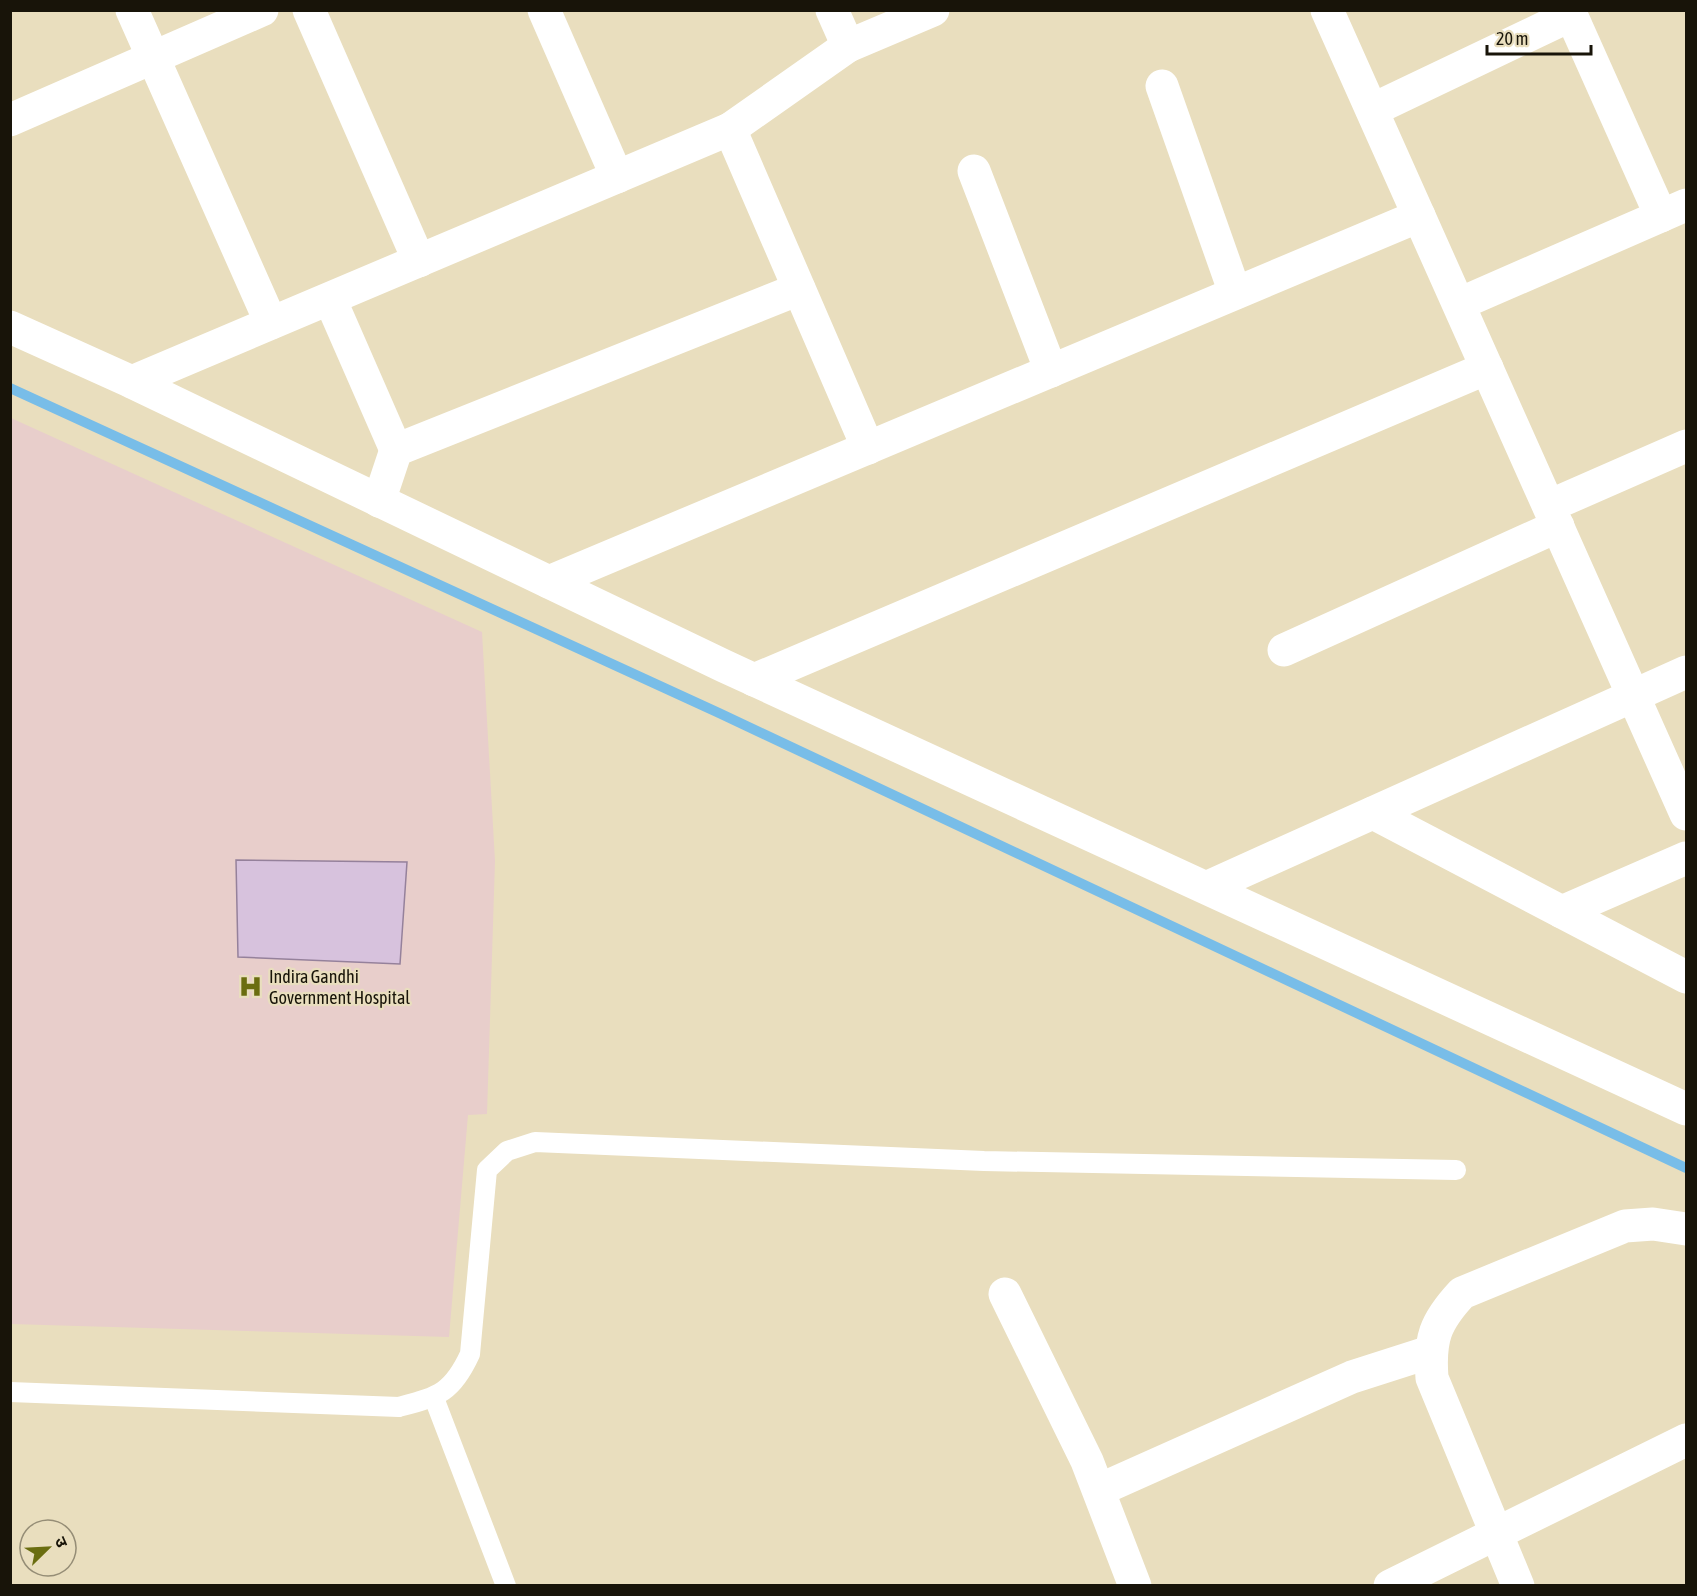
<svg xmlns="http://www.w3.org/2000/svg" width="1697" height="1596" font-family="'Asap Condensed','Noto Sans Devanagari',sans-serif">
  <style>
    .medical { fill: #e8cecb }
    .lines { fill: none; stroke-linecap: round; stroke-linejoin: round }
    .stream { stroke: #78bde8; stroke-width: 10 }
    .building { fill: #d7c2dd; stroke: #95819b; stroke-width: 1.5 }
    .lane { stroke: #fff; stroke-width: 20 }
    .street { stroke: #fff; stroke-width: 33 }
    .labels { text-anchor: middle; stroke-width: 4.5; stroke-linejoin: round; paint-order: stroke }
    .poi-label { font-size: 18px; fill: #181409; stroke: #e9debe; text-anchor: start }
  </style>
  <rect width="100%" height="100%" fill="#e9debe"/>
  <!-- medical -->
  <path class="medical" d="M11 418 482 632 495 861 487 1114 468 1115 449 1337 11 1324Z"/>
  <g class="lines">
    <!-- stream -->
    <path class="stream" d="M10 388 719 713 1686 1168"/>
  </g>
  <!-- building -->
  <path class="building" d="M236 860 407 862 400 964 238 957Z"/>
  <g class="lines">
    <!-- lane -->
    <g class="lane">
      <path d="M10 1392 399 1407C439 1396 452 1393 470 1354L487 1170 507 1151 535 1142 984 1161 1456 1170"/>
      <path d="M434 1398 506 1586"/>
    </g>
    <!-- street -->
    <g class="street">
      <path d="M132 10 271 323"/>
      <path d="M309 10 419 261"/>
      <path d="M544 10 617 177"/>
      <path d="M832 10 848 46 933 10"/>
      <path d="M1327 10 1686 814"/>
      <path d="M1569 10 1661 216"/>
      <path d="M1162 86 1235 293"/>
      <path d="M1372 110 1571 15"/>
      <path d="M10 120 262 10"/>
      <path d="M730 129 868 448"/>
      <path d="M974 171 1051 371"/>
      <path d="M330 299 396 450"/>
      <path d="M1459 304 1686 205"/>
      <path d="M10 327 132 382 724 666 1686 1109"/>
      <path d="M132 382 730 129 848 46"/>
      <path d="M379 501 396 450 799 289"/>
      <path d="M1549 506 1686 446"/>
      <path d="M549 582 1419 216"/>
      <path d="M1284 650 1558 526"/>
      <path d="M754 680 1487 368"/>
      <path d="M1373 813 1686 977"/>
      <path d="M1208 887 1686 672"/>
      <path d="M1562 912 1686 858"/>
      <path d="M1005 1294 1087 1461 1135 1586"/>
      <path d="M1099 1490 1352 1377 1430 1352"/>
      <path d="M1390 1586 1686 1440"/>
      <path d="M1518 1586 1432 1378C1429 1339 1435 1322 1462 1293L1625 1226 1653 1224 1686 1229"/>
    </g>
  </g>
  <!-- icons -->
  <defs>
    <symbol id="hospital-bare" viewBox="-9 -9 18 18"><path d="M-5-5h3v3.5h4V-5h3V5h-3V1.5h-4V5h-3Z" fill="#6a6d10" stroke="#e9debe" stroke-width="2.5" paint-order="stroke"/></symbol>
  </defs>
  <g fill-rule="evenodd">
    <use href="#hospital-bare" x="234" y="970" width="33" height="33"/>
  </g>
  <g class="labels">
    <!-- poi labels -->
    <g class="poi-label">
      <text x="269" y="983">Indira Gandhi<tspan x="269" dy="21">Government Hospital</tspan></text>
    </g>
  </g>
  <!-- border -->
  <rect width="1697" height="1596" fill="none" stroke="#181409" stroke-width="24"/>
  <!-- north arrow -->
  <g transform="translate(48 1548) rotate(66)"><circle r="28" fill="#e9debe" stroke="#958d76" stroke-width="1.5"/>
  <path d="M0-4.5L10 22L0 15L-10 22Z" fill="#6a6d10"/>
  <text y="-9" font-size="16" font-weight="bold" text-anchor="middle" fill="#181409">उ</text>
  </g>
  <!-- scale -->
  <path d="M1487 45v9h104v-9" fill="none" stroke="#181409" stroke-width="3"/>
  <text x="1496" y="45" font-size="18" fill="#181409" stroke="#e9debe" stroke-width="4.5" paint-order="stroke">20 m</text>
</svg>
